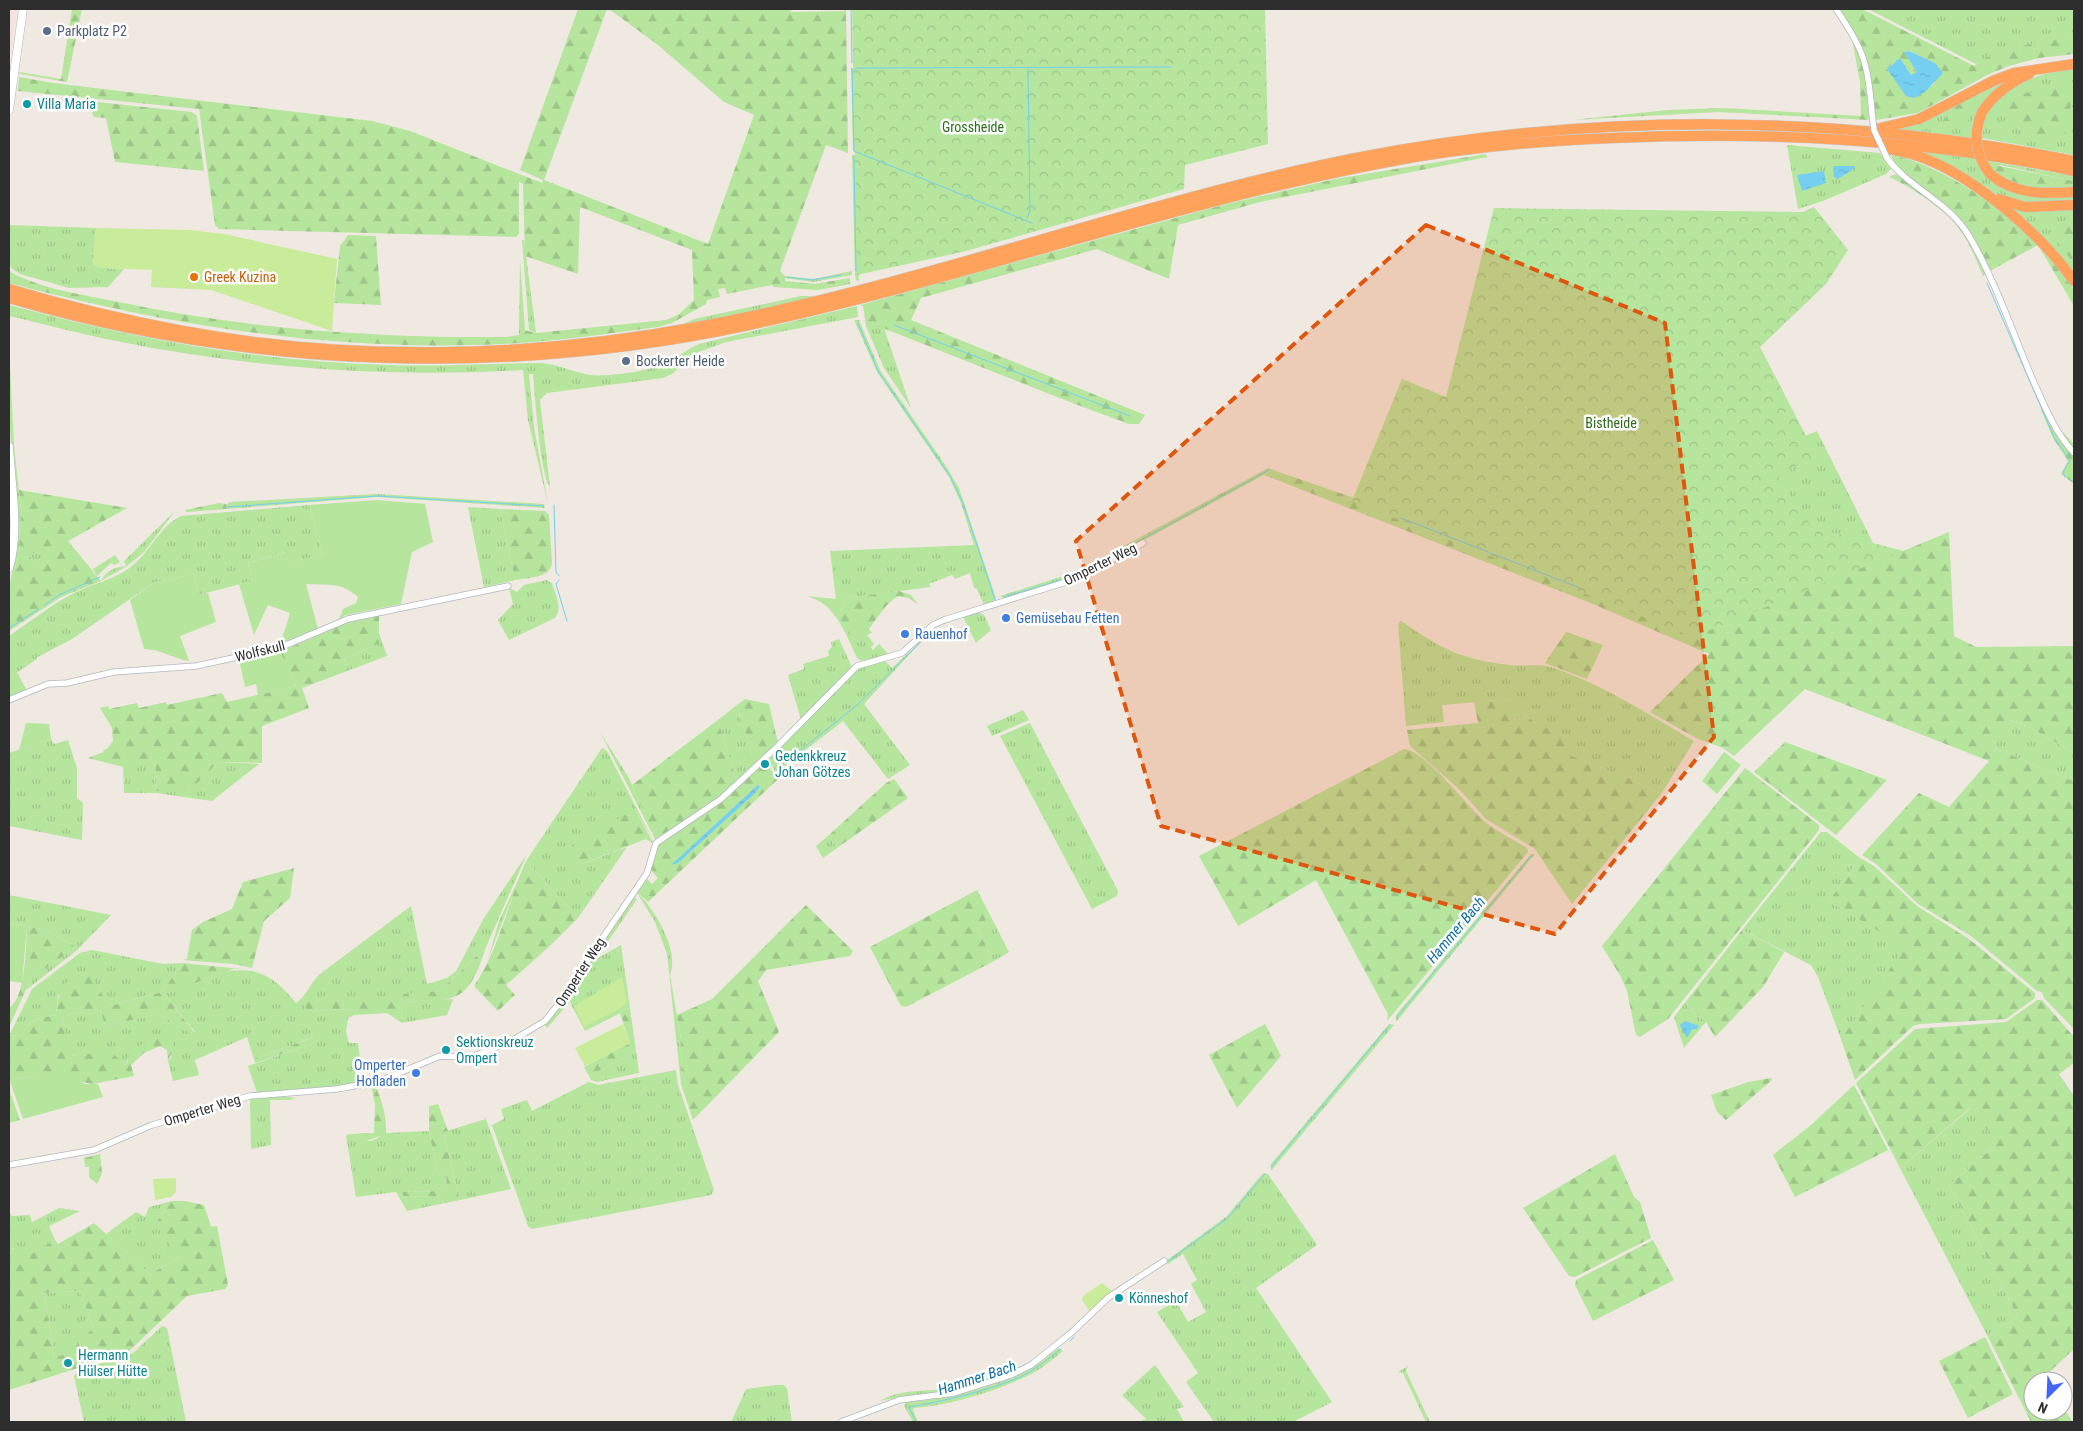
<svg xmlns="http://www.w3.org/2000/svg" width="2083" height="1431" font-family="'Roboto Condensed',sans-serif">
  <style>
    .medical { fill: #f5dfe0 }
    .grass { fill: url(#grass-tufts) }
    .forest { fill: url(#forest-firs); fill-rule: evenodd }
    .park { fill: url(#park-crowns) }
    .garden { fill: #b6e59e }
    .pitch { fill: #c9ec9a }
    .water { fill: url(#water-ripples) }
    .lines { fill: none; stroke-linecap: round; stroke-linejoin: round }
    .stream { stroke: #75cff0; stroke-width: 1 }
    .street-casing { stroke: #b4b7c1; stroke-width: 7 }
    .secondary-casing { stroke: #b4b7c1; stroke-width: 9 }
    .highway-casing { stroke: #c9c9c9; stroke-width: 11 }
    .street { stroke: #fff; stroke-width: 5.5 }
    .secondary { stroke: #fff; stroke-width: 8 }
    .highway { stroke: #ffa35c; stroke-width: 10 }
    .street-bridge-casing { stroke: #b4b7c1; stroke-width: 7; stroke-linecap: butt }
    .highway-bridge-casing { stroke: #c9c9c9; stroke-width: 11; stroke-linecap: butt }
    .street-bridge { stroke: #fff; stroke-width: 5.5 }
    .highway-bridge { stroke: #ffa35c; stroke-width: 10 }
    .marked { fill: #df570e; fill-opacity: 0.2; stroke: #df570e; stroke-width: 4; stroke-dasharray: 10 6; stroke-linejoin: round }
    .service-dot { fill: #5c6f8a; stroke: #fff; stroke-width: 2 }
    .culture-dot { fill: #0f9aa8; stroke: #fff; stroke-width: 2 }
    .food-dot { fill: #e8710a; stroke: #fff; stroke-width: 2 }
    .shop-dot { fill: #3f7fe0; stroke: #fff; stroke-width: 2 }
    .labels { text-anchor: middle; stroke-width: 5; stroke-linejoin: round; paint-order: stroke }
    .service-label { font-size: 14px; fill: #4e5e75; stroke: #fff; text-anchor: start }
    .culture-label { font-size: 14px; fill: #0d838f; stroke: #fff; text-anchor: start }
    .park-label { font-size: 14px; fill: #2c6e1b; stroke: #fff }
    .food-label { font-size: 14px; fill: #c56008; stroke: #fff; text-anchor: start }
    .street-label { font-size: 14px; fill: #2e2e2e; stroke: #fff }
    .shop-label { font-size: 14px; fill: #366cbe; stroke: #fff; text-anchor: start }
    .water-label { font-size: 15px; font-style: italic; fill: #0d6fa3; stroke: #fff }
  </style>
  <defs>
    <pattern id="grass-tufts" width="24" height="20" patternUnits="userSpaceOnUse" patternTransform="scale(1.25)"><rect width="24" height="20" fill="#b6e59e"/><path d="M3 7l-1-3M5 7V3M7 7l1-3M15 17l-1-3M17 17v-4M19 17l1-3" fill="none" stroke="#9dc588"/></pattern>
    <pattern id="forest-firs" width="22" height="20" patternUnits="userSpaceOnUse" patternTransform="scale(1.25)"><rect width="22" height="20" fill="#b6e59e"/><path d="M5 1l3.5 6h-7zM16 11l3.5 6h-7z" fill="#9dc588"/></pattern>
    <pattern id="park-crowns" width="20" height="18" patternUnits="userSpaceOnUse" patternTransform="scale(1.25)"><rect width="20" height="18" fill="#b6e59e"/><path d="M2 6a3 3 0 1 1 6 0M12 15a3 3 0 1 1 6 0" fill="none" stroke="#9dc588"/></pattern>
    <pattern id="water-ripples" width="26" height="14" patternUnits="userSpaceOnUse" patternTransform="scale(1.25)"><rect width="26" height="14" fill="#75cff0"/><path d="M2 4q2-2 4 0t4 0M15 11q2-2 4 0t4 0" fill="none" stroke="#66b2ce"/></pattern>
  </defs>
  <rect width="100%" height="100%" fill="#efe9e1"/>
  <!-- medical -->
  <path class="medical" d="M9 9H16L9 64Z"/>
  <!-- grass -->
  <g class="grass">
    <path d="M1868 9H2074V38C2039 41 2009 50 1976 64Z"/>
    <path d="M851 68H853L1032 224 853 151Z"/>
    <path d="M2074 69V155L1982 138C1982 87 2034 74 2074 69Z"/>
    <path d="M2019 74 2003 86 1972 138 1899 129Z"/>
    <path d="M1787 145 1880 153 1891 169 1886 174 1823 201 1798 209Z"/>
    <path d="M1922 151 1976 159 1978 163 2074 195V203L2042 206 2001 197 1921 153Z"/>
    <path d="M852 155 855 156 859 281 856 280 855 275Z"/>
    <path d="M1988 161 2074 176V181L2000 165 1991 168Z"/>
    <path d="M2006 206 2074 209V278Z"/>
    <path d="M9 225 96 228 93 264 103 268 124 269 108 287 69 288 20 274 12 269 9 263Z"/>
    <path d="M522 240H524L536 333 529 330Z"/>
    <path d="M520 260 525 330 519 335Z"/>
    <path d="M852 271V275L813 282 784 278 785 276 814 279Z"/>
    <path d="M850 282 851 284 818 290 774 287H823Z"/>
    <path d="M801 296H816L782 306 677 327 694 319Z"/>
    <path d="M9 305C134 339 261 362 390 365 441 367 491 363 542 363 559 365 574 372 590 375 607 377 647 371 663 365 676 360 686 349 699 344L857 306 858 317 726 342 696 353 672 374 663 378 547 393 540 400 550 487C540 473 535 396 533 374H529L534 427 548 504 528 420 523 370C386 378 250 368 116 341 80 334 44 324 9 316Z"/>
    <path d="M854 320H859L880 370 944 463 959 488 996 598 994 602 984 605 977 589 974 588 970 573 955 579 952 575 929 584 931 587 845 598 838 620C829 607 822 601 807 596L836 599 830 551 974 545 961 503 949 477 877 372Z"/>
    <path d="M870 322 884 328 911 408 884 368 866 326Z"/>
    <path d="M9 344 14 445 22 519 20 523 19 554 9 588 18 541 9 415Z"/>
    <path d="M1817 431 1873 543 1785 539 1749 459Z"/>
    <path d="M1268 468 1273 470 1078 576 1005 599 1000 596 1076 572Z"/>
    <path d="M377 494 544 504 545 508 377 497 227 509 226 505 230 502Z"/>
    <path d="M309 505 323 555 289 562 285 552 248 563 252 581 198 595 194 574 153 583 72 639 36 658 37 659 9 678V636C31 621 52 604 76 592 93 584 112 580 128 569 150 554 158 527 181 516Z"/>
    <path d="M468 507 500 509 515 580 484 587Z"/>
    <path d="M175 511 144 552 127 566 101 581C106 571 115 567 126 566L124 561Z"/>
    <path d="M28 552H47L46 568 32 560Z"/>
    <path d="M115 555 120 562 115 565 111 563 97 576 93 569Z"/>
    <path d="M547 580 552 583C555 594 563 607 555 618L509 640 498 620 513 604 509 588 517 592 524 585Z"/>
    <path d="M978 612 984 615 991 630 976 643 963 617 938 626 928 634 864 704 910 765 888 779 843 721 776 773 770 762V756L855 672 863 667 885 661 892 668 940 623Z"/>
    <path d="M863 620 872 633 867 635 874 644 871 647 873 650 879 644 889 655 861 661 857 658 846 634Z"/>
    <path d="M1401 621C1442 649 1459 659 1509 665 1523 667 1538 663 1551 667 1602 684 1648 714 1694 741L1661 794 1626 777 1565 754 1570 739 1534 722 1527 716 1512 720 1511 699 1442 705 1444 722 1406 726 1398 623Z"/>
    <path d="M839 639 852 667 801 720 788 675 804 669 803 664 829 656 828 651 832 647 831 642Z"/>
    <path d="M382 642 387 656 347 671 344 659Z"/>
    <path d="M737 705 755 765 737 782 718 720Z"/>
    <path d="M1023 710 1029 720 992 736 987 726Z"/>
    <path d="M2009 720 2029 727 2074 753V772L2070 780 1995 748Z"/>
    <path d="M1030 723 1118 891 1117 896 1092 909 1000 736Z"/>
    <path d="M600 732 629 778 655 839Z"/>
    <path d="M51 739 54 744 68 740 77 768V798L83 803 82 840 9 826V753Z"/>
    <path d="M602 748 607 751 654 842 635 809 579 865 627 847 578 918 526 861Z"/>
    <path d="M123 760H155L157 790C192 794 195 785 218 762L259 764 212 801 156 793H124Z"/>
    <path d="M1821 832H1827L1860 858 1829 901 1906 947 1841 1039 1818 977 1811 965 1742 930Z"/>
    <path d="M829 835 837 848 823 858 816 846Z"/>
    <path d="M527 854 486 947 440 991 429 992 396 1002 307 1011 354 1009V1015L348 1018 346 1032 349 1043H358L360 1058 354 1059 356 1081 377 1076V1078L337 1087 257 1093 248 1066 315 1043 313 1037 254 1059 247 1037 195 1060 199 1075 173 1081 168 1061 171 1058 172 1039 128 1059 125 1065 111 1053 66 1056 62 1017 100 1008 105 1026 159 1014 193 1035 195 1032 164 994C197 982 238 957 271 979 281 985 289 995 296 1003 307 996 310 983 320 974L411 906 427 984 447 978 456 971 484 918Z"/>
    <path d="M1531 854H1535L1396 1022V1015Z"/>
    <path d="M521 874 488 959 499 921Z"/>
    <path d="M636 891C654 908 680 950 670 975L682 1045 681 1084 667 954 655 922Z"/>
    <path d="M9 895 111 915 76 951 26 990 31 979 76 947 46 930 9 922Z"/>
    <path d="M633 896 637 899 596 959 621 945 630 1008 585 1031 570 1002 547 1028 544 1024 571 993 595 953Z"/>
    <path d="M990 915 1009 952 994 961 977 929Z"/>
    <path d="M92 950 163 964 182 963 162 992 114 1005 107 1004 99 988 58 995 56 1015 35 1019 19 1035 9 1036 32 989 80 953Z"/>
    <path d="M453 999 447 1015 402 1023 401 1002Z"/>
    <path d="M1684 1004 1706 1022 1684 1048 1674 1017Z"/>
    <path d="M1389 1024 1394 1025 1271 1171V1164Z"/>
    <path d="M636 1051 639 1073 597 1082 591 1080 589 1076Z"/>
    <path d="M676 1070 678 1085 714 1190 711 1195 532 1229 528 1226 492 1125 504 1119 501 1109 527 1100 532 1111 589 1082 598 1085Z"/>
    <path d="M9 1089 20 1120 9 1123Z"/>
    <path d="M281 1096 296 1098 289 1100H270L271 1145 251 1149 250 1099Z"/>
    <path d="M1971 1108 1998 1143 1949 1185 2018 1316 1988 1337 1900 1168Z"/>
    <path d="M486 1119 511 1189 460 1200 443 1132Z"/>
    <path d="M429 1131 437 1172 446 1176 447 1186 441 1191 402 1192 403 1196 436 1197 445 1203 407 1211 396 1192 356 1197 346 1135 352 1134 366 1141H372L386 1133Z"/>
    <path d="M1263 1173 1268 1174 1317 1245 1256 1288 1332 1402 1293 1422H1214L1186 1382 1198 1373 1157 1312 1176 1301 1188 1322 1206 1312 1191 1284 1197 1280 1183 1254 1168 1264 1166 1261 1227 1216Z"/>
    <path d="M172 1201 158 1220 159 1226 179 1257 150 1274 106 1234 136 1212 145 1217 149 1207Z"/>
    <path d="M59 1208 80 1211 49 1226 55 1240 31 1254 9 1247V1212L12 1216 30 1215 32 1222Z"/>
    <path d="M80 1291 93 1328 69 1354 54 1357 44 1293Z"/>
    <path d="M162 1326 167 1328 186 1422H84L74 1376 77 1371 133 1353Z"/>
    <path d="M1058 1348 1063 1351C1054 1358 1045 1366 1035 1372 1001 1390 952 1405 914 1408L913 1410 918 1422H913L904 1406 906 1402C943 1400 1001 1386 1033 1367 1042 1362 1050 1355 1058 1348Z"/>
    <path d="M1155 1365 1184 1407 1177 1409 1184 1422H1138L1146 1419 1122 1395Z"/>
    <path d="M1408 1366 1406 1371 1430 1422H1426L1403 1373 1398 1372Z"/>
    <path d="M1010 1371 1004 1376 941 1393 899 1397 880 1401C901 1388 929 1392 953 1388 972 1384 991 1377 1010 1371Z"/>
    <path d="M776 1385H784L787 1389 792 1422H731L746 1389Z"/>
  </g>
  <!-- forest -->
  <g class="forest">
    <path d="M72 9H82L67 82 20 74 19 72 61 79Z"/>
    <path d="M578 9H607L544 180 708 244 754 115 724 102 658 45 609 9H791V12L844 11 846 9 848 153 826 145 780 271 785 276V281L815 284 850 278V282L823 287H774L772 285 727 294 725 288 718 289 720 297 707 300 706 304 672 323 658 327C606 334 553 342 501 344 332 352 171 326 9 283V271C40 289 80 294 114 301 245 329 372 338 506 337L519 335 525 330 536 333 666 320 678 315 694 300 692 250 580 207 578 274 525 256 523 184 519 182V234L516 237 219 229 215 225 199 109 18 91 19 77 53 83 372 121 410 131 542 183 543 180 520 170Z"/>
    <path d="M1838 9H1862L1974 66C1994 48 2048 40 2074 38V54L2039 58 2009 66 1989 74 1918 113 1876 120C1871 69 1868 52 1838 9ZM1909 51 1935 63V83L1914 98 1906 95 1887 69 1900 58 1911 75 1917 72 1905 52Z"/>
    <path d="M1852 39 1864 64 1869 120 1718 112 1573 120 1667 110 1723 108 1861 116 1860 82Z"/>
    <path d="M2042 84 2067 90 2071 103 2065 137C2035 135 2015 135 2006 104L2013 95 2033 92Z"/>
    <path d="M1994 87 1979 110 1976 107 1968 121H1945L1948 109Z"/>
    <path d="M87 101 192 112 197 116 204 171 115 162 106 118 94 117Z"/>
    <path d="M1486 154 1487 157 1260 202 1178 225 1169 279 1097 249 921 298 911 320 1145 415 1139 424H1129L1075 404 870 323 866 326 863 306 860 305 1226 204 1335 179Z"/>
    <path d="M1891 155C1948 165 2028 225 2061 272 2065 277 2073 285 2074 291 2075 295 2074 302 2074 306L2038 245 1988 272C1978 250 1969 226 1951 209 1932 191 1901 181 1891 155Z"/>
    <path d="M1994 165 2074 181V187C2039 190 2024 190 1993 171L1991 168Z"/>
    <path d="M1896 174 1952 216 1969 239 1986 274 1983 276C1976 260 1969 241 1958 227 1944 209 1910 186 1889 177Z"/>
    <path d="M2059 224 2074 227V264L2054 237Z"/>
    <path d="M348 235 376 236 381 305 334 303 340 246Z"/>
    <path d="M2048 406 2059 428 2074 444V484L2061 474 2068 461 2053 438 2041 410Z"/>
    <path d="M1273 470 1389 510 1725 506 1903 551 1949 532 1954 636 1976 647 2074 646V753L2029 727 2010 720 1995 748 2070 780 2074 772V1029L2044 998 2042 992 2037 991 1971 936 1918 904 1876 864 1862 855 1919 793 1949 807 1989 761 1805 689 1734 756 1723 748 1696 738 1650 712 1709 654 1593 604 1264 475Z"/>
    <path d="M19 490 127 508 68 541 101 581 61 597 9 631V588L19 554 20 523 22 519ZM46 552V567L32 560 29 553Z"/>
    <path d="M219 503 226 504 227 509 187 512 185 510Z"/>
    <path d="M500 509 545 511 549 515 552 563C551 578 527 578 515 580Z"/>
    <path d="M899 591 911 595 918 604 908 598 898 596C886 603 878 617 869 629L863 621 846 634 838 620 845 598Z"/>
    <path d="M379 616V633L382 642 344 659 347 671 302 688 309 708 262 726V763L218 762C194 786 193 794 157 791L155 760H124L123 767 88 758 104 752 103 750 107 749 113 741 112 728 100 708 108 706 109 709 137 703 139 708 166 702 167 705 222 693 227 702 296 686 280 652 348 622Z"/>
    <path d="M1566 632 1603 645 1587 679 1545 663Z"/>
    <path d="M745 699 769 704 778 743 755 765 737 705Z"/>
    <path d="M1512 699 1513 720 1527 716 1534 722 1571 739 1566 754 1626 777 1661 794 1572 904 1535 849 1486 819 1459 789 1410 746 1407 730 1478 723 1474 702Z"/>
    <path d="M718 720 737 782 720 797 655 839 632 785Z"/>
    <path d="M1785 742 1887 780 1836 835 1754 772Z"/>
    <path d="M1404 749C1426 751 1467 806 1484 821 1497 832 1513 839 1527 848L1528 852 1387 1021 1388 1014 1316 880 1238 926 1199 856Z"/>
    <path d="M1724 752 1741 765 1717 794 1702 781Z"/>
    <path d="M763 763 768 764 777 780 648 902 636 891 646 878 652 884 658 878 651 870 659 843 723 801Z"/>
    <path d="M1745 768 1819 825V830L1668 1019 1640 1037 1636 1035 1627 991 1621 977 1602 946Z"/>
    <path d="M894 779 908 798 837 848 829 835 886 783Z"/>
    <path d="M635 809 653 843 646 839 579 865 564 850Z"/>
    <path d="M1860 858 1874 866 1917 906 1969 939 2035 993V998L2006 1019 1920 1024 1913 1026 1855 1080 1841 1039 1905 947 1829 901Z"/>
    <path d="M526 861 578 918 551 945 506 985 515 995 498 1011 474 986C499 950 508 902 526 861Z"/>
    <path d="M294 868 290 898 264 921 252 968 233 964 182 960 187 959 192 930 203 922 232 909 243 882Z"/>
    <path d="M977 890 990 915 977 929 994 961 906 1007 901 1006 870 947Z"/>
    <path d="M806 905 853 951 850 956 766 970 758 981 779 1032 693 1120 681 1084 682 1045 677 1015 712 999Z"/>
    <path d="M27 926 46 930 76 947 31 979 9 1027V1008C26 999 26 944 27 926Z"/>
    <path d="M1742 930 1784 952 1763 987 1715 1037 1706 1022 1684 1004Z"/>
    <path d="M486 947C467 1006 457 999 401 1002L402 1023 387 1013 354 1015 353 1009 307 1011 303 999 396 1002 404 994 440 991Z"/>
    <path d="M182 963 241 969H234L164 994 195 1033 193 1035 159 1014 105 1026 100 1008 62 1017 67 1056 111 1052 125 1065C129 1062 127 1058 130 1055 137 1045 161 1031 172 1039L174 1047 168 1061 167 1050 160 1046 144 1053 131 1065 134 1076 93 1084 42 1075 21 1079 9 1078V1036L19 1035 35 1019 56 1015C59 990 61 978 88 974L99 988 107 1004 114 1005 162 992Z"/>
    <path d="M2037 1000H2042L2074 1037V1063L2059 1074 2074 1096V1349L2044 1377 2045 1381H2033V1411H2063V1408L2073 1422H2031L1988 1337 2018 1316 1949 1185 1998 1143 1970 1108 1900 1168 1856 1083 1915 1029 2006 1022Z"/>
    <path d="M630 1008 636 1051 589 1076 584 1067 630 1043 620 1013Z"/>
    <path d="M1265 1024 1281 1056 1237 1108 1209 1055Z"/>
    <path d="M314 1037 316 1043 255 1063 254 1059Z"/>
    <path d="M1771 1078 1772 1080 1726 1120 1717 1112 1711 1095 1748 1082Z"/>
    <path d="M374 1084C382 1098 387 1119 386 1134L366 1141 352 1134 374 1133 375 1104 371 1085Z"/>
    <path d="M1854 1085 1888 1150 1795 1197 1773 1155 1811 1125Z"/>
    <path d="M438 1104 448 1131 443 1132 460 1200 445 1203 436 1197 403 1196 402 1192 441 1191 447 1186 446 1176 437 1172 429 1131V1106Z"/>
    <path d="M100 1154 102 1173 97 1184 89 1177V1167H85L84 1158Z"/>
    <path d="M1615 1154 1634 1197 1640 1202 1651 1238 1575 1277 1569 1276 1523 1208Z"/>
    <path d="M172 1201H184L204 1205 211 1227 217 1226 228 1285 225 1289 187 1296 128 1352 9 1390V1247L14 1249H24L31 1254 55 1240 58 1244 94 1223 150 1274 179 1257 155 1224ZM80 1291 93 1328 68 1354 54 1357 44 1293Z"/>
    <path d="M1653 1240 1674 1280 1593 1321 1575 1285 1576 1280Z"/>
    <path d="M1985 1337 2013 1394 1968 1418 1939 1361Z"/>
  </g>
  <!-- park -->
  <g class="park">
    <path d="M852 9H1265L1268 144 1185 165 1184 189 966 251 857 275Z"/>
    <path d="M1814 207 1848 250 1826 284 1760 347 1816 455 1778 477 1812 527 1903 551 1693 637 1352 501 1402 379 1446 397 1494 208 1803 212Z"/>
  </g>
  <!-- garden -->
  <g class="garden">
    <path d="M377 500 425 504 433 542 412 552 401 604 346 615 339 619 343 609 356 603 358 597C340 581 328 586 306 584L318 629 280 645 290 613 268 605 254 635 239 584 252 581 248 563 286 552 289 562 323 555 309 505Z"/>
    <path d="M194 574 198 595 208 593 216 622 180 636 189 661C174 659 160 649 144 649L130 600 153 583Z"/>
    <path d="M279 649 296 686 258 695 256 684 245 687 239 659Z"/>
    <path d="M17 672 27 691 9 699V678Z"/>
    <path d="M26 723 49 724 51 739 19 750Z"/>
    <path d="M9 922 27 926 22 983 9 981Z"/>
    <path d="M42 1075 67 1076 85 1084H98L103 1097 23 1119 9 1078 21 1079Z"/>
  </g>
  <!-- pitch -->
  <g class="pitch">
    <path d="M96 228 190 230 224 234 337 259 332 331 211 290 151 287 152 270 103 268 93 264Z"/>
    <path d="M622 977 627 1002 623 1007 584 1027 574 1006Z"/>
    <path d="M623 1024 630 1043 585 1066 575 1048Z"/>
    <path d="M176 1178V1192L171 1197 155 1200 153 1179Z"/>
    <path d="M1102 1283 1112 1291 1089 1311 1082 1300 1083 1296Z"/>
  </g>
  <!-- water -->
  <g class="water">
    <path d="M1909 51 1935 63 1943 73 1925 92 1914 98 1906 96 1887 69 1900 58 1911 75 1917 72 1904 52Z"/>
    <path d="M1835 166H1854L1855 168 1838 179 1834 177 1833 167Z"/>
    <path d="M1824 171 1826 183 1802 191 1797 175Z"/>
    <path d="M758 785 760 787 754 794 678 863 671 865Z"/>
    <path d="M1685 1021 1699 1026 1697 1029H1692L1687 1038 1680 1025Z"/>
  </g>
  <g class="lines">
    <!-- stream -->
    <g class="stream">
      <path d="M851 9 852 63"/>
      <path d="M852 69 854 149"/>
      <path d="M853 72 857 68 1171 67"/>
      <path d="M854 151 1032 223"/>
      <path d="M854 156 856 271"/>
      <path d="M1027 218 1030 211 1028 69"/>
      <path d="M787 277 811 280 841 275"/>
      <path d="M1987 283 2054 437 2070 460 2063 472 2065 477"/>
      <path d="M858 323 878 371 950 476 963 503 995 600"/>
      <path d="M894 325 1130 416"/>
      <path d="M2069 479 2074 482"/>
      <path d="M554 505 556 572 559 576"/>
      <path d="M227 507 377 496 543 506"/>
      <path d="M1401 518 1580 588"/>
      <path d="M559 580 556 584 567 621"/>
      <path d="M1004 597 1077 575 1269 470"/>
      <path d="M45 605 59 595 100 577"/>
      <path d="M971 615 978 613"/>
      <path d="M9 628 39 609"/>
      <path d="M777 769 856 706 937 626"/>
      <path d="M1396 1018 1531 856"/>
      <path d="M1271 1167 1390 1025"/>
      <path d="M1167 1262 1228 1218 1265 1174"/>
      <path d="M1070 1341 1074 1337"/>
      <path d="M916 1422 909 1407C941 1402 990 1390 1020 1377 1035 1370 1048 1359 1061 1349"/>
    </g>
    <defs>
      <g id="street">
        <path d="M1836 9C1864 50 1868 63 1872 113"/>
        <path d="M1887 158C1910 189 1949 202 1969 236 1995 280 2012 331 2032 378 2044 405 2054 431 2074 453"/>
        <path d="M9 700 48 684 67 683 114 672 196 666 279 648 348 619 508 586"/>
        <path d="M9 1165 94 1150 152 1125 250 1096 337 1089 380 1081 440 1056 472 1057 513 1040 545 1021 570 990 593 952 647 873 656 843 721 799 778 746 857 666 902 653 933 625 944 620 1079 578 1143 543"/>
        <path d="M841 1422 899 1400 954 1393 1011 1375 1031 1365 1071 1333 1109 1297 1164 1261"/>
      </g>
      <g id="secondary">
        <path d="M9 110 23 9"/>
        <path d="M9 447C11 486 20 530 9 568"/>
      </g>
      <g id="highway">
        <path d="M1982 112C1994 94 2009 83 2029 74"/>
        <path d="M1876 129 1919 119 1993 81 2014 73 2074 64"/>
        <path d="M1885 148C1895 150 1905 152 1915 155 1971 173 2040 233 2074 281"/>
        <path d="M1990 174C2015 195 2043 194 2074 192"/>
        <path d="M1999 199 2025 207 2074 205"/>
        <path d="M9 289C66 306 124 320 183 331 351 362 530 358 697 327 919 286 1130 204 1351 159 1588 112 1837 113 2074 161"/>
        <path d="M9 298C250 369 504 377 749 325 962 279 1168 204 1382 163 1459 148 1535 141 1613 138 1767 131 1923 139 2074 171"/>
      </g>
    </defs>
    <!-- street casing -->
    <use href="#street" class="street-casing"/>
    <!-- secondary casing -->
    <use href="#secondary" class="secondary-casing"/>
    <!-- highway casing -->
    <use href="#highway" class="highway-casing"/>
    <!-- street -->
    <use href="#street" class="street"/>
    <!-- secondary -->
    <use href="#secondary" class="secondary"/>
    <!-- highway -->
    <use href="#highway" class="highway"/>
    <defs>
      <path id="street-bridge" d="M1872 113 1874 130 1887 158"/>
      <path id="highway-bridge" d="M1982 112C1973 135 1975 154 1990 174"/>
    </defs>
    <!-- street-bridge casing -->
    <use href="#street-bridge" class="street-bridge-casing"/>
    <!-- highway-bridge casing -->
    <use href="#highway-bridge" class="highway-bridge-casing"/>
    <!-- street-bridge -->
    <use href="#street-bridge" class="street-bridge"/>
    <!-- highway-bridge -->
    <use href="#highway-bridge" class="highway-bridge"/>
  </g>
  <!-- marked area -->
  <path class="marked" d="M1426 225 1665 323 1714 737 1555 934 1161 826 1076 541Z"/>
  <!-- markers -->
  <g class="service-dot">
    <circle cx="47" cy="31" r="5"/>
    <circle cx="626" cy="361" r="5"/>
  </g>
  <g class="culture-dot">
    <circle cx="27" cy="104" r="5"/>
    <circle cx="765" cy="764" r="5"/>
    <circle cx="446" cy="1050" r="5"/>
    <circle cx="1119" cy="1298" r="5"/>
    <circle cx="68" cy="1363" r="5"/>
  </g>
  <circle class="food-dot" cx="194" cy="277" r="5"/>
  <g class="shop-dot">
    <circle cx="1006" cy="618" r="5"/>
    <circle cx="905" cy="634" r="5"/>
    <circle cx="416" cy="1073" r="5"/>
  </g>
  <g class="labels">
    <!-- service labels -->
    <g class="service-label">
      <text x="57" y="36">Parkplatz P2</text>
      <text x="636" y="366">Bockerter Heide</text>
    </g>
    <!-- culture labels -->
    <g class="culture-label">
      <text x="37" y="109">Villa Maria</text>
      <text x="775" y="761">Gedenkkreuz<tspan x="775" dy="16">Johan Götzes</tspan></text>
      <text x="456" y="1047">Sektionskreuz<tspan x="456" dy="16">Ompert</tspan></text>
      <text x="1129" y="1303">Könneshof</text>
      <text x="78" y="1360">Hermann<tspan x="78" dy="16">Hülser Hütte</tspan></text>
    </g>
    <!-- park labels -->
    <g class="park-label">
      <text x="973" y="132">Grossheide</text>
      <text x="1611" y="428">Bistheide</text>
    </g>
    <!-- food labels -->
    <g class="food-label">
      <text x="204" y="282">Greek Kuzina</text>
    </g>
    <!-- street labels -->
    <g class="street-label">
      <text transform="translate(1100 564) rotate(-26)" y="5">Omperter Weg</text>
      <text transform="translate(260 651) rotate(-14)" y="5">Wolfskull</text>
      <text transform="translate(580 972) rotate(-57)" y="5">Omperter Weg</text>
      <text transform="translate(202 1110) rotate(-17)" y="5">Omperter Weg</text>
    </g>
    <!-- shop labels -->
    <g class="shop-label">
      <text x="1016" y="623">Gemüsebau Fetten</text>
      <text x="915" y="639">Rauenhof</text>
      <text x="406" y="1070" text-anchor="end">Omperter<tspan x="406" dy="16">Hofladen</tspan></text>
    </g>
    <!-- water labels -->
    <g class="water-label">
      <text transform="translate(1456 930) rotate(-50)" y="5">Hammer Bach</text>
      <text transform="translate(977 1378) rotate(-18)" y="5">Hammer Bach</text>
    </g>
  </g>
  <!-- border -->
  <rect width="2083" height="1431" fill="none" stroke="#2e2e2e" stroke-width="20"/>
  <!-- north arrow -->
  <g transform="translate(2048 1396) rotate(204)"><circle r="24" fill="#ffffff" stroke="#ababab"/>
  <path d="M0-4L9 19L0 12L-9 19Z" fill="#4264fb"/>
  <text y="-8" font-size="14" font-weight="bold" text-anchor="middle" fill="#2e2e2e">N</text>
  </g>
</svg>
